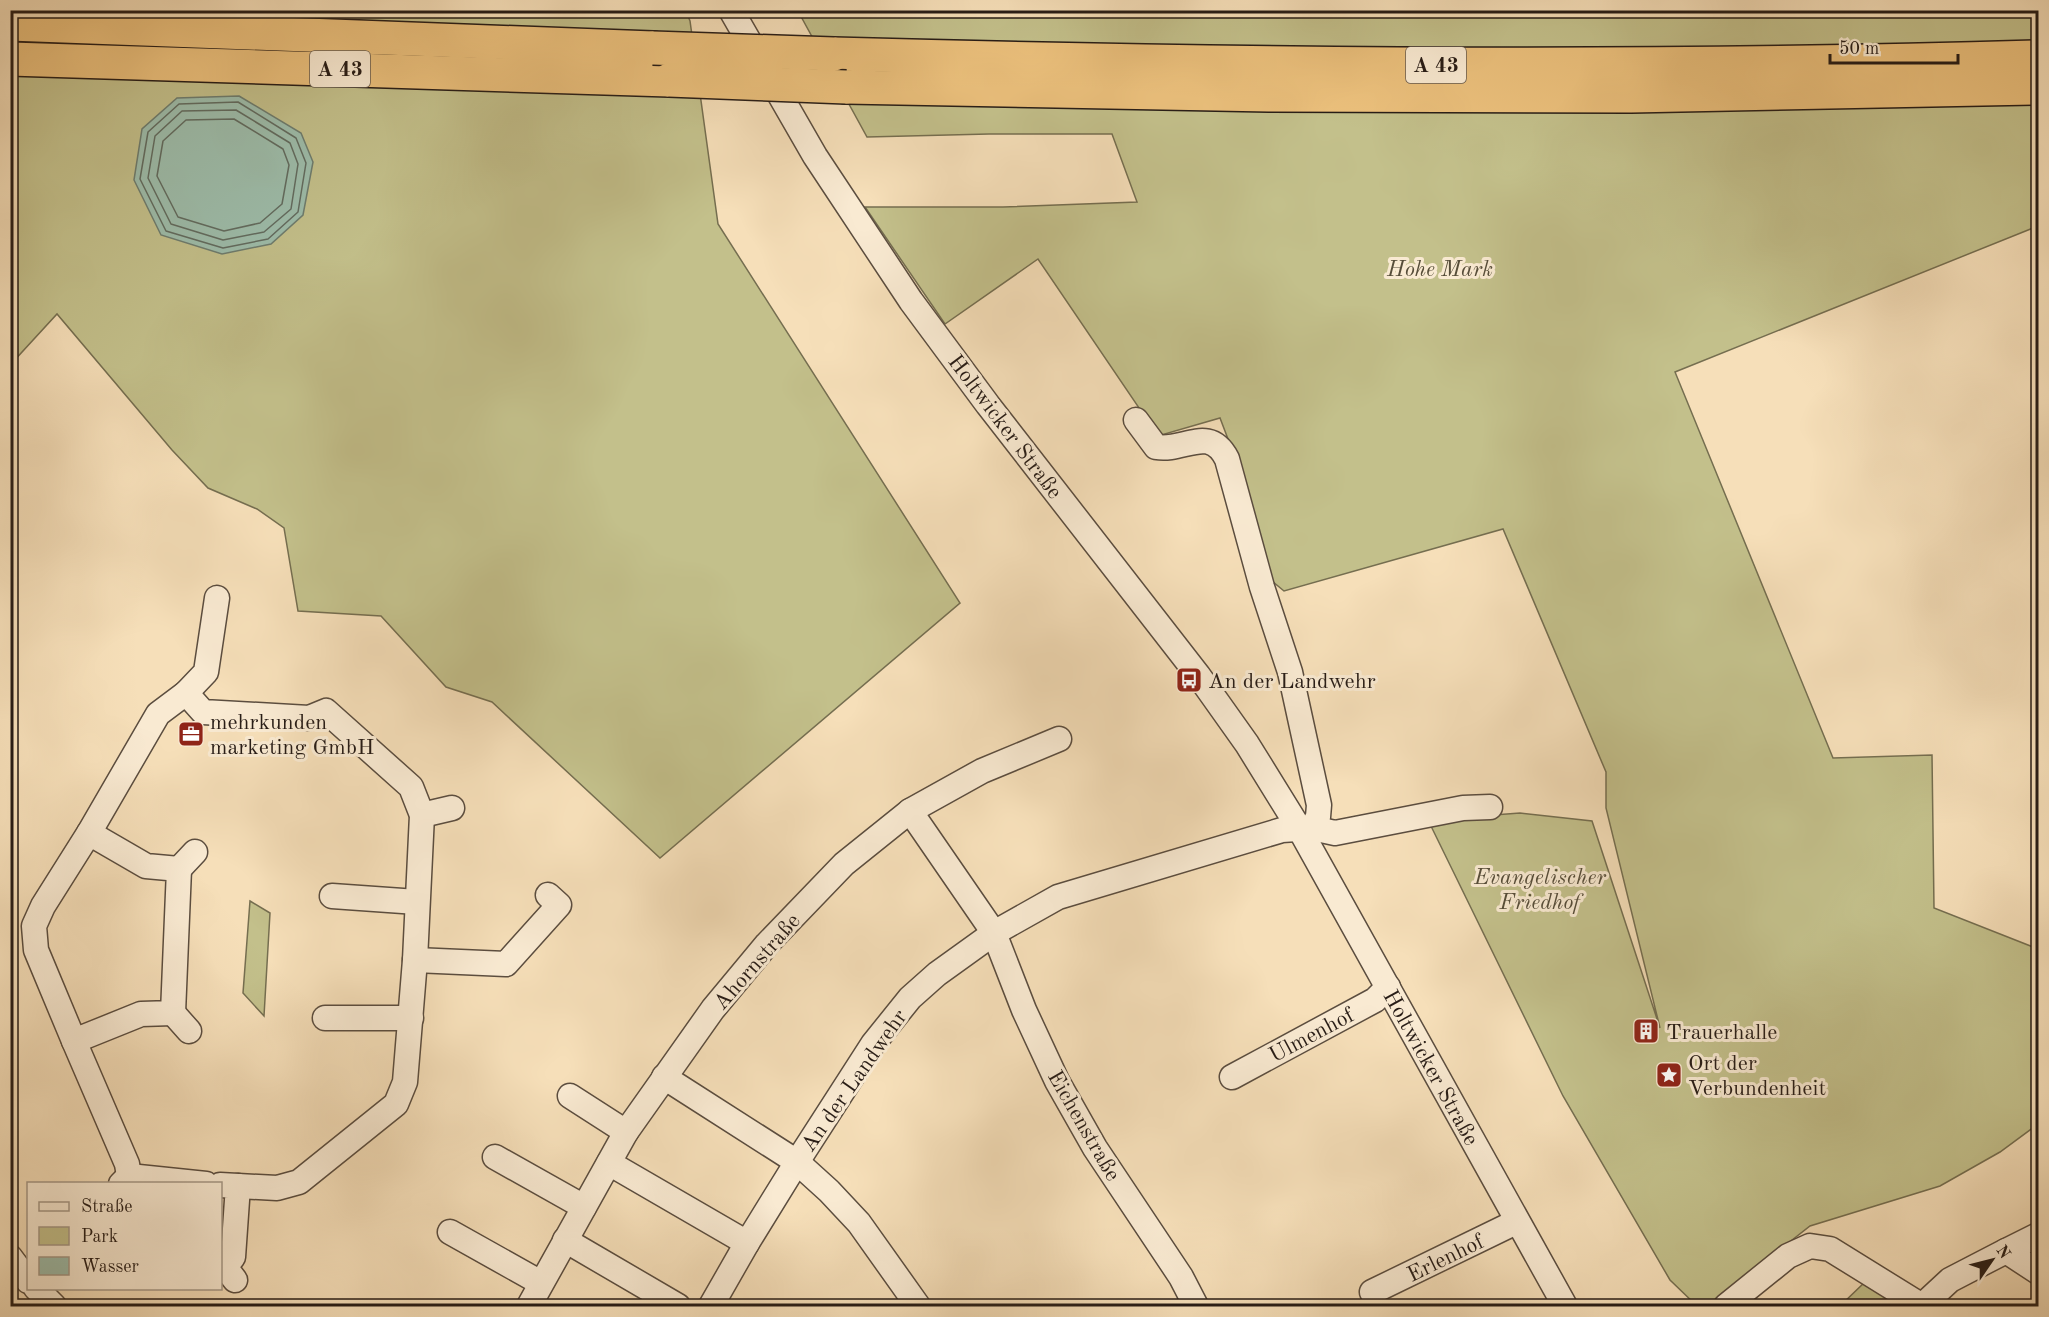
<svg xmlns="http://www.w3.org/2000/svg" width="2049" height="1317" font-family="'Old Standard TT',serif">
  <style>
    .green { fill: #c3c08b; stroke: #756e50; stroke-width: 1.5 }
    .water { fill: #9dbdab; stroke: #6e7d6f; stroke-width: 1.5 }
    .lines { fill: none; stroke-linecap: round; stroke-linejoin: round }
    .shore { stroke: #626c60; stroke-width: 1.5 }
    .minor-casing { stroke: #5b4d3f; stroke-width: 27 }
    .highway-casing { stroke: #271c16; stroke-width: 36 }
    .minor { stroke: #f9ead2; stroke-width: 24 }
    .highway { stroke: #ebc07c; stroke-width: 33 }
    .highway-bridge-casing { stroke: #271c16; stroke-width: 36; stroke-linecap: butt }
    .highway-bridge { stroke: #ebc07c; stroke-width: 33 }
    .labels { text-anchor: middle; stroke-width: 6; stroke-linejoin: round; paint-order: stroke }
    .shield { fill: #f9ead2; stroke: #665a4e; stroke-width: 1.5 }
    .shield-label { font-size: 21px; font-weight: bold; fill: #271c16 }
    .park-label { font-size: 22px; font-style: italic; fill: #564d39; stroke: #f9ead2 }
    .street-label { font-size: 22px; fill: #271c16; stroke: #f9ead2 }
    .poi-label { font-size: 22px; fill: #271c16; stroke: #f9ead2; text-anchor: start }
  </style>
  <rect width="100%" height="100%" fill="#f6dfb9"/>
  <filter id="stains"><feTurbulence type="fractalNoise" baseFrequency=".00333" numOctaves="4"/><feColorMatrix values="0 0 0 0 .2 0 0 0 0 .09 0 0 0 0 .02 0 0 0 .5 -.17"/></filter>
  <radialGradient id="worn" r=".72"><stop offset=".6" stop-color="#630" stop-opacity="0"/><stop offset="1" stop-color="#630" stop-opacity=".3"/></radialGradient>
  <!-- green -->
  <g class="green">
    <path d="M11 11H686L690 21 718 224 960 603 660 858 492 702 446 687 381 616 298 611 284 528 257 509 208 488 172 450 57 314 11 364Z"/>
    <path d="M798 11H2038V226L1675 372 1833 758 1932 755 1934 908 2038 949V1124L2000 1152 1940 1186 1810 1226 1708 1306H1697L1670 1280 1563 1096 1428 820 1520 813 1592 821 1660 1028 1606 808V772L1503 529 1284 591 1272 581 1239 468 1220 418 1158 436 1038 259 945 324 865 207H1003L1137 202 1112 134H989L867 137Z"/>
    <path d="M250 901 270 913 264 1016 243 993Z"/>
    <path d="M1865 1282 1896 1303 1897 1306H1840Z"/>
  </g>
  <!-- water -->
  <path class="water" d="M239 96 301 133 313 162 303 215 271 244 222 254 161 235 134 180 142 129 177 98Z"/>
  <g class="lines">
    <!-- shore -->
    <g class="shore">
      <path d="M238 102 296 138 306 163 298 212 268 239 223 248 166 231 140 179 148 132 179 104Z"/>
      <path d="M236 110 290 143 298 164 291 209 264 232 223 240 171 224 148 178 155 136 182 111Z"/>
      <path d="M234 119 283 149 289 165 282 204 260 223 224 231 178 217 157 176 163 141 186 120Z"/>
    </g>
    <defs>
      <g id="minor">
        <path d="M731 10 815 156 911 301 988 405 1198 675 1247 744 1299 828 1565 1306"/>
        <path d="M186 693 203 712 309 718 326 711 411 787 422 815 415 960 405 1082 396 1104 299 1182 277 1188 238 1186"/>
        <path d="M910 811 994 933 1024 1010 1057 1081 1095 1148 1181 1277 1196 1306"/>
        <path d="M422 815 452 808"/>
        <path d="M1312 828 1335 833 1463 808 1490 807"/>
        <path d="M179 869 195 852"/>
        <path d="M332 896 417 902"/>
        <path d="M415 960 506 964 559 905 548 895"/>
        <path d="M173 1013 189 1031"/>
        <path d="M325 1018H411"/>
        <path d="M74 1041 141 1014 173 1013 179 869 146 866 89 833"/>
        <path d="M664 1077 797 1162 829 1191 859 1223 918 1306"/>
        <path d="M1232 1077 1375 1000 1388 987"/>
        <path d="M570 1096 626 1132"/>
        <path d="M495 1157 584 1207"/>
        <path d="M609 1163 747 1243"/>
        <path d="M129 1176 127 1164 74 1041 36 950 34 926 43 906 89 833 158 714 186 693 206 672 217 598"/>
        <path d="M121 1184 129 1176 206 1184"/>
        <path d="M220 1185 238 1186 233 1257 225 1267 235 1280"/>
        <path d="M450 1232 541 1283"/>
        <path d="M565 1240 678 1306"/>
        <path d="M2006 1251 2038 1235"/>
        <path d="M10 1257 28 1281"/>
        <path d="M36 1288 54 1306"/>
        <path d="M1372 1292 1516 1222"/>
        <path d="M1923 1305 1950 1280 2006 1251 2038 1272"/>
        <path d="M529 1306 626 1132 713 1009 767 944 844 864 910 811 982 771 1059 739"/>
        <path d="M711 1306 747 1243 797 1162 873 1044 910 998 937 974 994 933 1058 897 1282 830 1312 828 1318 817 1319 805 1290 672 1262 587 1227 459C1209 424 1184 452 1156 447L1136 420"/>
        <path d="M1726 1306 1788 1256 1810 1246 1830 1249 1922 1306"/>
      </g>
      <g id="highway">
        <path d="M10 24 653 48"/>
        <path d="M834 54C1235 65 1637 69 2038 57"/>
        <path d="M10 59 669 80"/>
        <path d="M846 87 1269 95 1631 96 2038 88"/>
      </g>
    </defs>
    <!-- minor casing -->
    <use href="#minor" class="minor-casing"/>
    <!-- highway casing -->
    <use href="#highway" class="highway-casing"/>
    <!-- minor -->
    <use href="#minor" class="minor"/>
    <!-- highway -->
    <use href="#highway" class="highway"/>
    <defs>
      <g id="highway-bridge">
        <path d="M653 48 834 54"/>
        <path d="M669 80 846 87"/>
      </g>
    </defs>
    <!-- highway-bridge casing -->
    <use href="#highway-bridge" class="highway-bridge-casing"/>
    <!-- highway-bridge -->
    <use href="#highway-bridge" class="highway-bridge"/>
  </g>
  <!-- icons -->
  <defs>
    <symbol id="bus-square" viewBox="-11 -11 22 22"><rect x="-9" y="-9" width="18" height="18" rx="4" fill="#8f2418" stroke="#f9ead2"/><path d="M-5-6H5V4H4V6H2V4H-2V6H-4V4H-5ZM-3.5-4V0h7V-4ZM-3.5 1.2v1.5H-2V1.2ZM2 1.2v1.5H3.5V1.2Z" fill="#fff"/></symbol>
    <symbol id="office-square" viewBox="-11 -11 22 22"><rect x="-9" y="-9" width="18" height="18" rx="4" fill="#8f2418" stroke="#f9ead2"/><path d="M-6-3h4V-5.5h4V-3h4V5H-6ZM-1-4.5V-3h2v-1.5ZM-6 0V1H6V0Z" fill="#fff"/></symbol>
    <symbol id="building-square" viewBox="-11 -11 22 22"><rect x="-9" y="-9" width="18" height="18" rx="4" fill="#8f2418" stroke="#f9ead2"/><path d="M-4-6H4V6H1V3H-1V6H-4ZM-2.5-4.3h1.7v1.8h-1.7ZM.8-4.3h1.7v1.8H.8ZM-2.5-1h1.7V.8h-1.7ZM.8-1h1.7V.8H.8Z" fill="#fff"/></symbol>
    <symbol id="sight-square" viewBox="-11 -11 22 22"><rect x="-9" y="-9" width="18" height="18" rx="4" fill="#8f2418" stroke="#f9ead2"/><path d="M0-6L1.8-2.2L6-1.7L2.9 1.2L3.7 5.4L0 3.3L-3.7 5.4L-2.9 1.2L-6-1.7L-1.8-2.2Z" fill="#fff"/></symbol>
  </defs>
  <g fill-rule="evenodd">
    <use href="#bus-square" x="1174" y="665" width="30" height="30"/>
    <use href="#office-square" x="176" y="719" width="30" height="30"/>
    <use href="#building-square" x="1631" y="1016" width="30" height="30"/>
    <use href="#sight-square" x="1654" y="1060" width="30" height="30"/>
  </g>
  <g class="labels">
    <!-- shield labels -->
    <g class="shield">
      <rect x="1406" y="47" width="60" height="36" rx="4.5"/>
      <rect x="310" y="51" width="60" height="36" rx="4.5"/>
    </g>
    <g class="shield-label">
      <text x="1436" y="72">A 43</text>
      <text x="340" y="76">A 43</text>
    </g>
    <!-- park labels -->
    <g class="park-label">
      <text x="1440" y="276">Hohe Mark</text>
      <text x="1540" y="884">Evangelischer<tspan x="1540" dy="25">Friedhof</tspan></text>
    </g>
    <!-- street labels -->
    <g class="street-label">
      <text transform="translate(1006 426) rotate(53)" y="8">Holtwicker Straße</text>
      <text transform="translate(756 961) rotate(-49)" y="8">Ahornstraße</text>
      <text transform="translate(1311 1034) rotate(-28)" y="8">Ulmenhof</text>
      <text transform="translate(1432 1067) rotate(61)" y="8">Holtwicker Straße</text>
      <text transform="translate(853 1080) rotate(-55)" y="8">An der Landwehr</text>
      <text transform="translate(1085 1125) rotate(60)" y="8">Eichenstraße</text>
      <text transform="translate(1445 1257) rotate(-26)" y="8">Erlenhof</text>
    </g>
    <!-- poi labels -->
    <g class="poi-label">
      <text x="1208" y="688">An der Landwehr</text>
      <text x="210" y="729">mehrkunden<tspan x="210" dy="25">marketing GmbH</tspan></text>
      <text x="1666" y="1039">Trauerhalle</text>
      <text x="1688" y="1070">Ort der<tspan x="1688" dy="25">Verbundenheit</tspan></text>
    </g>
  </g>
  <!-- margin -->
  <rect width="2049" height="1317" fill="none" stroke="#f6dfb9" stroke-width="36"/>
  <rect x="12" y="12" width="2025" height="1293" fill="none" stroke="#271c16" stroke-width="3"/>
  <rect x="18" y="18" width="2013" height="1281" fill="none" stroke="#271c16" stroke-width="1.5"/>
  <!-- legend -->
  <rect x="27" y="1182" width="195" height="108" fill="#f9ead2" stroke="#a59887" stroke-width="1.5"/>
  <rect x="39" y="1202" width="30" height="9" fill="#f9ead2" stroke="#a59887" stroke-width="1.5"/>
  <text x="81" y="1212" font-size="18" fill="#271c16">Straße</text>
  <rect x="39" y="1227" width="30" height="18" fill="#c3c08b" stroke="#a59887" stroke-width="1.5"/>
  <text x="81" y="1242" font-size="18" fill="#271c16">Park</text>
  <rect x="39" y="1257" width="30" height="18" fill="#9dbdab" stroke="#a59887" stroke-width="1.5"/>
  <text x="81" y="1272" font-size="18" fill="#271c16">Wasser</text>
  <!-- north arrow -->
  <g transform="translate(1992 1260) rotate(55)" stroke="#f9ead2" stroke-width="4.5" paint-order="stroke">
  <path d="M0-4.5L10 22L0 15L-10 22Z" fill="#271c16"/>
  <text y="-9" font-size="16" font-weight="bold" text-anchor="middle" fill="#271c16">N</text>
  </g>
  <!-- scale -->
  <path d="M1830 54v9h128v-9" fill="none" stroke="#271c16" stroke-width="3"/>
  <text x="1839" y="54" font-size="18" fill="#271c16" stroke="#f9ead2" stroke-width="4.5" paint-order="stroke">50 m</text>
  <rect width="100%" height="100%" filter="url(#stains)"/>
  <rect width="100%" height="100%" fill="url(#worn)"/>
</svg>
